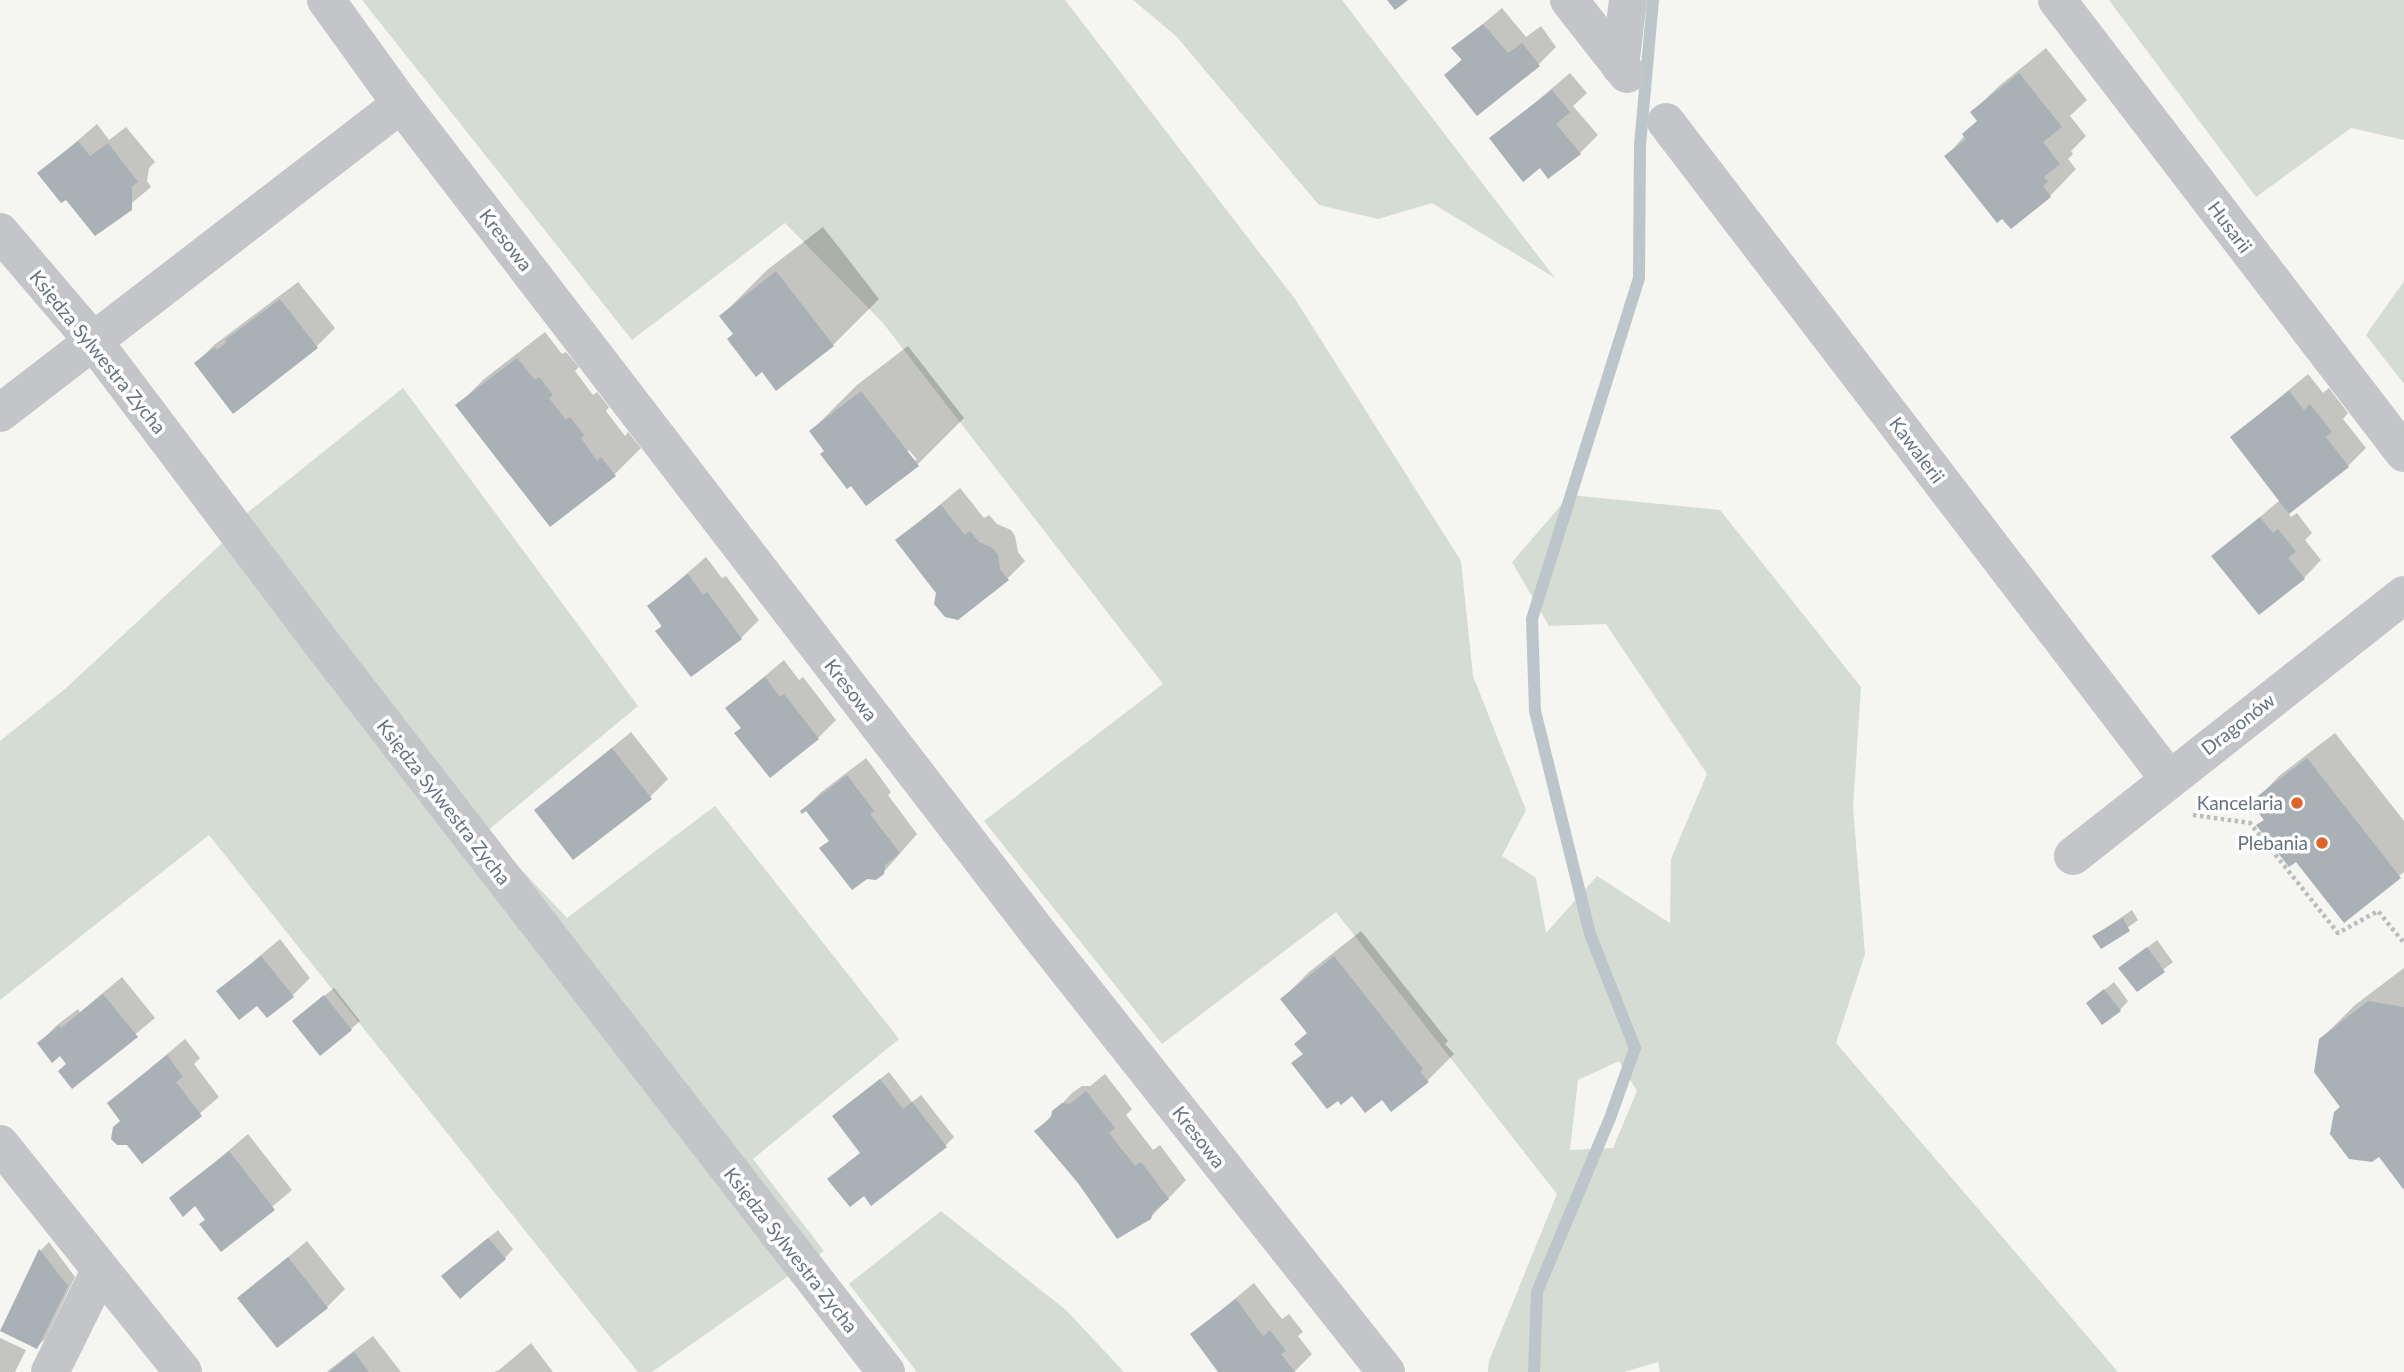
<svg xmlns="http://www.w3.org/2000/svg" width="2404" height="1372" font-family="Lato,sans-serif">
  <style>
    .green { fill: #d5dcd3; fill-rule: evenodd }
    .shadow { fill: #0003; fill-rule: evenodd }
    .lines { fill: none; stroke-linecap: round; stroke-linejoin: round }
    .stream { stroke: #bbc5ca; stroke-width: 12 }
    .building { fill: #a9b0b6 }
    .path { stroke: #babcbe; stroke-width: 4.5; stroke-dasharray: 3.5 3.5; stroke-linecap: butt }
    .minor { stroke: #c3c5c9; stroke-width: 38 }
    .poi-dot { fill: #df6428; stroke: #fff; stroke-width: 2.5 }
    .labels { text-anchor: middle; stroke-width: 7; stroke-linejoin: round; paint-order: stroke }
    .street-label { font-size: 19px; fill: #657282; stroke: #fff }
    .poi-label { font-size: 19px; fill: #657282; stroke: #fff; text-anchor: end }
  </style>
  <rect width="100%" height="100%" fill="#f5f5f2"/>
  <!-- green -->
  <g class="green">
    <path d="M362 0H1065L1295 299 1461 561 1473 676 1526 810 1502 856 1536 878 1546 933 1597 876 1670 923 1671 859 1707 774 1606 624 1549 626 1512 562 1570 495 1720 510 1861 687 1853 807 1865 954 1836 1043 2118 1372H1660L1658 1362 1624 1372H1488L1489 1361 1557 1194 1336 912 1162 1044 984 821 1163 684 883 323 785 223 632 340ZM1619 1061 1637 1091 1613 1148 1570 1150 1578 1080Z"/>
    <path d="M1133 0H1342L1555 278 1432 203 1378 219 1319 205 1176 36Z"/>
    <path d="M2109 0H2404V140L2351 128 2256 197Z"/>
    <path d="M2404 281V384L2366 335Z"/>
    <path d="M403 388 638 706 486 832 567 918 715 806 899 1039 753 1159 824 1251 652 1372H638L209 835 0 1000V741L65 689 235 531 242 517Z"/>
    <path d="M941 1211 1066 1310 1124 1372H917L849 1284Z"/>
  </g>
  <!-- shadow -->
  <g class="shadow">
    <path d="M1502 8 1526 37 1541 26 1556 47 1538 65 1446 75 1463 58 1454 48Z"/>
    <path d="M2046 48 2087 100 2070 116 2086 136 2071 151 2073 154 2068 159 2076 169 2050 196 1947 156 1978 120 1972 112 1999 86Z"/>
    <path d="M1570 73 1587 93 1573 106 1598 135 1580 153 1540 166 1492 139Z"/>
    <path d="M97 124 109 140 126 127 155 162 149 168 147 181 151 187 96 233 67 198 40 173Z"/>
    <path d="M823 227 879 299 833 345 735 334 721 316 767 270Z"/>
    <path d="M298 282 335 328 317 346 233 411 196 363 214 345Z"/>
    <path d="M545 332 562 354 566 352 579 367 575 371 593 395 597 392 609 407 606 411 625 436 628 432 641 448 615 474 458 405 484 379Z"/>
    <path d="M908 346 964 418 918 464 826 451 811 431 857 385ZM909 450 917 460H912L906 452Z"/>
    <path d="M2308 374 2323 393 2329 388 2348 413 2343 419 2366 448 2348 466 2288 512 2291 517 2297 513 2312 533 2305 540 2321 560 2304 578 2214 556 2280 500 2232 437Z"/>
    <path d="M960 488 984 518 989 515 997 524 1011 530 1015 536 1018 552 1025 561 1007 579 938 593 897 540Z"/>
    <path d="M706 557 722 578 726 576 759 620 741 638 691 675 649 606Z"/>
    <path d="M784 660 799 680 803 677 836 720 818 738 742 727 727 708Z"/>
    <path d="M631 732 668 779 650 797 536 810Z"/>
    <path d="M2335 733 2404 821V872L2345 920 2253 803 2279 776Z"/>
    <path d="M866 758 891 792 888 795 917 834 883 873 830 840 807 809 802 811 820 793Z"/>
    <path d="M2132 910 2138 920 2101 947 2094 936Z"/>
    <path d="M1361 931 1448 1041 1445 1044 1454 1054 1427 1081 1382 1097 1352 1093 1304 1053 1308 1032 1282 999 1309 972Z"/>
    <path d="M280 939 310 978 293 995 257 1003 218 991Z"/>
    <path d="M2157 940 2173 962 2137 990 2121 968Z"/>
    <path d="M2404 968V1187L2342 1107 2320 1040 2355 1005Z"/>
    <path d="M122 977 155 1018 73 1086 68 1064 61 1054 39 1043 57 1025 78 1009 80 1012Z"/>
    <path d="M2114 982 2128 1001 2120 1010 2088 1003Z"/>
    <path d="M334 988 360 1021 351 1029 303 1013Z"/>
    <path d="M185 1039 200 1058 194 1064 219 1097 143 1162 122 1121 109 1103Z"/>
    <path d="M889 1072 912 1102 921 1095 954 1137 946 1145 864 1193 829 1179 862 1152 843 1108Z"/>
    <path d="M1105 1074 1132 1109 1126 1115 1153 1150 1160 1145 1186 1180 1150 1218 1080 1181 1037 1131 1072 1093 1082 1086H1090Z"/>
    <path d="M248 1134 292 1190 221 1250 207 1219 195 1204 172 1199Z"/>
    <path d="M498 1230 513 1249 505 1258 452 1268Z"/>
    <path d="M307 1241 345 1289 327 1307 240 1298Z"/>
    <path d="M49 1242 75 1277 45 1339 37 1347 2 1331 41 1250Z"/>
    <path d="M1254 1283 1282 1319 1289 1314 1303 1332 1298 1336 1312 1354 1294 1372H1220L1192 1334Z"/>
    <path d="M373 1336 401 1372H327L329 1370Z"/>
    <path d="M0 1338 26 1350 15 1372H0Z"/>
    <path d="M531 1343 553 1372H494L499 1370Z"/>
  </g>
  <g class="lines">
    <!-- stream -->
    <path class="stream" d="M1534 1372 1537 1292 1610 1118 1635 1048 1590 934 1535 711 1532 619 1639 278 1640 145 1653 0"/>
  </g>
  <!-- building -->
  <g class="building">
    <path d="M1387 0H1408L1395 10Z"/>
    <path d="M1483 24 1508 53 1522 43 1540 66 1477 116 1444 75 1462 60 1451 48Z"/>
    <path d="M2019 73 2062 127 2043 142 2060 164 2044 177 2048 182 2043 186 2051 197 2011 229 2002 219 1997 223 1944 156 1966 139 1962 134 1977 121 1970 112Z"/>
    <path d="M1552 90 1570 112 1556 124 1581 154 1548 179 1540 168 1523 182 1489 138Z"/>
    <path d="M78 141 90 156 108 143 138 182 132 186V210L95 236 66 200 61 203 37 173Z"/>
    <path d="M776 271 834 346 776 391 762 372 756 377 727 339 733 334 719 316Z"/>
    <path d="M280 299 318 348 233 414 194 363 215 347 217 350 227 342 225 340Z"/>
    <path d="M517 358 535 380 539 377 553 395 549 398 566 420 570 417 584 435 581 438 597 461 601 457 616 476 550 527 455 405Z"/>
    <path d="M861 391 919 466 866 506 851 486 847 489 820 454 824 451 809 431Z"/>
    <path d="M2289 391 2304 410 2310 404 2332 432 2326 437 2349 467 2289 514 2230 437Z"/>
    <path d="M941 505 965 535 970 531 979 542 993 548 998 555 1000 570 1009 580 958 620 945 617 934 604 936 593 895 540Z"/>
    <path d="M2260 517 2273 533 2278 529 2296 552 2288 558 2305 579 2259 615 2211 556Z"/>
    <path d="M688 574 703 595 707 592 742 639 691 677 655 631 662 626 647 606Z"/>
    <path d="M765 677 780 697 784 694 819 739 770 778 734 733 741 728 725 708Z"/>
    <path d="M612 748 652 799 573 860 534 810Z"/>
    <path d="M2307 758 2401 878 2344 923 2296 862 2289 867 2256 825 2264 820 2250 802Z"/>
    <path d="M847 775 874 811 870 814 900 853 885 865 884 874 876 880 867 879 852 890 819 848 829 841 806 811 802 814 800 811Z"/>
    <path d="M2123 918 2130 931 2101 949 2092 936Z"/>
    <path d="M2147 947 2165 972 2137 992 2118 968Z"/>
    <path d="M261 956 294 997 267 1018 257 1006 239 1020 216 991Z"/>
    <path d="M1334 956 1423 1069 1420 1072 1429 1082 1391 1112 1382 1100 1365 1113 1352 1096 1341 1105 1338 1101 1327 1109 1291 1063 1303 1054 1294 1044 1307 1033 1280 999Z"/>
    <path d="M2104 989 2121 1011 2102 1025 2086 1003Z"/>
    <path d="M103 994 138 1037 72 1089 58 1071 66 1064 60 1056 52 1063 37 1043 59 1026 61 1028Z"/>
    <path d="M324 995 352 1030 320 1056 292 1021Z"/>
    <path d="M2368 1001 2404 1007V1190L2379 1157 2372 1162 2349 1159 2330 1134 2334 1112 2340 1107 2314 1072 2319 1039Z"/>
    <path d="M167 1055 183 1077 176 1082 202 1116 142 1164 127 1145H117L111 1139 113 1127 120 1121 107 1103Z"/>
    <path d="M880 1079 903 1109 912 1102 947 1147 871 1206 864 1196 850 1207 827 1179 860 1153 832 1116Z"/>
    <path d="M1086 1091 1115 1128 1109 1133 1135 1166 1141 1162 1169 1199 1153 1212 1151 1219 1117 1239 1078 1183 1034 1131 1051 1118 1052 1111 1062 1103 1070 1104Z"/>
    <path d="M229 1151 275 1210 221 1252 199 1224 205 1220 195 1206 183 1217 169 1198Z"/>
    <path d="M488 1238 506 1259 460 1299 441 1276Z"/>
    <path d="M39 1249 68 1286 37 1349 0 1331Z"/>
    <path d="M288 1257 328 1308 277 1348 237 1298Z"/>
    <path d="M1236 1299 1263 1336 1270 1330 1286 1351 1281 1354 1295 1372H1218L1190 1334Z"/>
    <path d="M354 1352 369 1372H329Z"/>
  </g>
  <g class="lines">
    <!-- path -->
    <path class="path" d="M2193 815 2250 823 2338 933 2378 911 2404 943"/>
    <!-- minor -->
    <g class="minor">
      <path d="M326 0 401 104 1039 934 1386 1372"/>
      <path d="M1569 0 1627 74"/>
      <path d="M2057 0 2404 453"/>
      <path d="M1620 66 1628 0"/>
      <path d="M1666 122 2169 779"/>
      <path d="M0 232 94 342 326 649 886 1372"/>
      <path d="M0 413 401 104"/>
      <path d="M2073 856 2404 595"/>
      <path d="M0 1144 183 1372"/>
      <path d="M50 1372 100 1271"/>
    </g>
  </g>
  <!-- markers -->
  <g class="poi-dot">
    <circle cx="2297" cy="803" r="7"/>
    <circle cx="2322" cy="843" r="7"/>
  </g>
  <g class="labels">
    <!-- street labels -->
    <g class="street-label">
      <text transform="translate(2230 227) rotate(53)" y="7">Husarii</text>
      <text transform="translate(506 240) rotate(52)" y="7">Kresowa</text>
      <text transform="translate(98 352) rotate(51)" y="7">Księdza Sylwestra Zycha</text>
      <text transform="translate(1917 450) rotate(53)" y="7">Kawalerii</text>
      <text transform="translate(851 690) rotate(52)" y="7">Kresowa</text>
      <text transform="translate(2238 724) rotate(-38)" y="7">Dragonów</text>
      <text transform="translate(444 802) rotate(52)" y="7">Księdza Sylwestra Zycha</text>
      <text transform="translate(1199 1137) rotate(52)" y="7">Kresowa</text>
      <text transform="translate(791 1250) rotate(52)" y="7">Księdza Sylwestra Zycha</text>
    </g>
    <!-- poi labels -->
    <g class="poi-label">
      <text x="2283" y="810">Kancelaria</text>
      <text x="2308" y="850">Plebania</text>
    </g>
  </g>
</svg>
